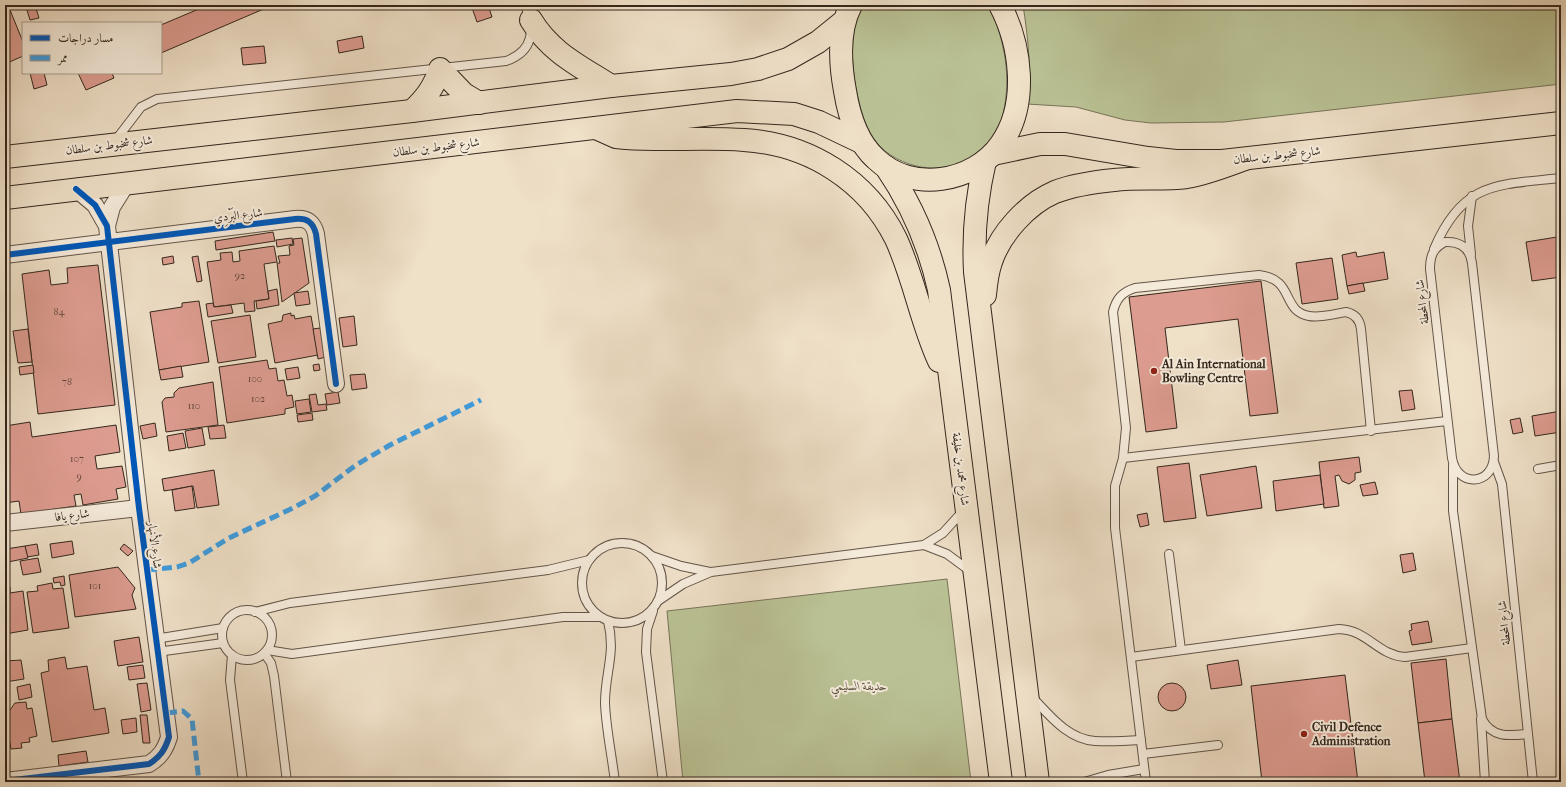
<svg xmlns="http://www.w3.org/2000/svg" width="1566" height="787" font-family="'IM FELL French Canon',Amiri,serif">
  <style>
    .green { fill: #bac295; stroke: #777459 }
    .building { fill: #dd9c90; stroke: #34271d }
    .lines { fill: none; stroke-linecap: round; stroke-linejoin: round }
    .service-casing { stroke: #635548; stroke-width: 10 }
    .minor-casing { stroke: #635548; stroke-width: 18 }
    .primary-casing { stroke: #34271d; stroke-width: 24 }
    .trunk-casing { stroke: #34271d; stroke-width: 24 }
    .service { stroke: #f5ebdb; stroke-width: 8 }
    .minor { stroke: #f5ebdb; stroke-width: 16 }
    .primary { stroke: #efe0c8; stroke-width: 22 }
    .trunk { stroke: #efe0c8; stroke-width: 22 }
    .quiet { stroke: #3e9cdf; stroke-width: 5; stroke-dasharray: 10 5; stroke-linecap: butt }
    .cycleway-casing { stroke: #f5ebdb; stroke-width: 8 }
    .cycleway { stroke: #0057b8; stroke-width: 6 }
    .poi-dot { fill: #8f2418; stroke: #f5ebdb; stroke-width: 1.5 }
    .labels { text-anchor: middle; stroke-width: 4; stroke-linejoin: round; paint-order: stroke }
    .number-label { font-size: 10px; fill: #5e443a }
    .street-label { font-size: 12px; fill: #34271d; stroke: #f5ebdb }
    .poi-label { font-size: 12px; font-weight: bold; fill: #34271d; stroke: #f5ebdb; text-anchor: start }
    .park-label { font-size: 12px; font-style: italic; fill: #564e3b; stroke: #f5ebdb }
  </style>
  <rect width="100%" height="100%" fill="#efe0c8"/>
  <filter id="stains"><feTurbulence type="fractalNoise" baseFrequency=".005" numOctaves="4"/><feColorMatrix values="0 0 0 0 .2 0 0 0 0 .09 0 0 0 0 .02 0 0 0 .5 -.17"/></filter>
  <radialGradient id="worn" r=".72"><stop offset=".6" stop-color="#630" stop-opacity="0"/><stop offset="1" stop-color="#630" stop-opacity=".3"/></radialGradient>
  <!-- green -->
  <g class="green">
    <path d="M860 5H990C1004 42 1012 75 1003 114 1001 122 999 134 994 140 992 144 986 147 983 150 954 174 915 174 885 151 866 137 859 105 855 83 851 57 851 30 860 5Z"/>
    <path d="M1023 5H1561V84L1224 122 1151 123 1125 120 1076 107 1027 104C1032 71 1028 38 1023 5Z"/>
    <path d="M947 579 971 782H683L667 611Z"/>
  </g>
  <!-- building -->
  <g class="building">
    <path d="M5 5H8L23 42V56L5 64Z"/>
    <path d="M35 5 39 18 30 20 26 7Z"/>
    <path d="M208 5H265L266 8 161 53V25Z"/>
    <path d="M471 5H488L492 17 477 22Z"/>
    <path d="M362 36 364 48 339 53 337 41Z"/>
    <path d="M264 46 266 63 243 65 241 48Z"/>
    <path d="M30 73H44L47 85 34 89Z"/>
    <path d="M78 73H112L114 78 86 90Z"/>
    <path d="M273 232 275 241 216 250 215 241Z"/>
    <path d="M1557 237 1561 277 1532 281 1526 242Z"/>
    <path d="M292 238 293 244 277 247 276 240Z"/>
    <path d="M302 238 309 283 282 302 277 263H280L278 256 290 255 289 246 294 245 293 239Z"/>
    <path d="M274 246 277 262 264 264 269 299 254 301 255 311 245 312 244 303 214 307 207 262 221 260 220 253 232 252 233 262 240 261 239 251Z"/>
    <path d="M1356 252 1357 257 1384 252 1388 279 1347 286 1342 255Z"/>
    <path d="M173 256 174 263 163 265 162 258Z"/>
    <path d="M198 256 202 281 197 282 192 257Z"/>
    <path d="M1332 258 1338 299 1302 304 1296 263Z"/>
    <path d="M98 265 115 405 38 414 22 274 49 270 51 285 68 283 67 268Z"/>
    <path d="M1261 281 1278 413 1250 416 1238 319 1165 328 1177 428 1146 432 1129 297Z"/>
    <path d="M1363 283 1365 291 1349 294 1347 286Z"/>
    <path d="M277 289 279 305 257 309 256 301 269 299 268 291Z"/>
    <path d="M308 291 310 304 296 306 294 293Z"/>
    <path d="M199 301 209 362 159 370 150 312 182 307V303Z"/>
    <path d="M213 303 214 307 231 305 233 313 208 317 206 304Z"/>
    <path d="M291 313V316L294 315 295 319 311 316 318 355 275 363 268 324 282 321 283 315Z"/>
    <path d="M250 315 256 357 218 363 211 321Z"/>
    <path d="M354 316 357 345 343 347 339 318Z"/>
    <path d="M320 328 326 357 318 359 313 329Z"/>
    <path d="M28 329 32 362 18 363 13 331Z"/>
    <path d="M267 360 269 369 276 368 278 381 284 380 287 396 292 395 294 407 285 409V414L227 423 219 367Z"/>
    <path d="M319 364 320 370 314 371 313 365Z"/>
    <path d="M33 365 34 373 20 375 19 367Z"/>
    <path d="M181 366 183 377 161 380 159 370Z"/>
    <path d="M298 367 300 378 287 380 285 369Z"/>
    <path d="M365 374 367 388 352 390 350 375Z"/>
    <path d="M213 382 218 425 166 432 162 402 165 398 174 397V393L179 388Z"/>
    <path d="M1412 390 1415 409 1402 411 1399 391Z"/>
    <path d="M338 392 340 403 327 405 325 394Z"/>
    <path d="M316 394 318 405 326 404 327 410 312 412 309 395Z"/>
    <path d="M309 399 311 412 297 414 295 401Z"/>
    <path d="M1561 411V432L1535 436 1532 416Z"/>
    <path d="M312 413 313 420 298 422 297 415Z"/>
    <path d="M1520 418 1523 432 1513 434 1510 420Z"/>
    <path d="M30 422 32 437 116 425 120 452 95 456 97 469 122 466 126 487 116 489 118 499 83 505 81 494 74 495 76 506 21 514 19 501 5 503V426Z"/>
    <path d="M155 423 157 436 143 439 140 426Z"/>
    <path d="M224 425 226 438 210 439 208 427Z"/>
    <path d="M202 428 205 445 188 448 185 431Z"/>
    <path d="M183 433 186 448 169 451 167 436Z"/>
    <path d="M1359 457 1361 472 1355 473V480L1349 484 1342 481 1339 475 1335 476 1339 506 1324 508 1319 462Z"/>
    <path d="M1189 463 1196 518 1164 522 1157 467Z"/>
    <path d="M1256 466 1262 508 1207 516 1200 475Z"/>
    <path d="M214 470 219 505 197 508 193 486 164 491 162 479Z"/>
    <path d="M1320 475 1324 504 1276 511 1273 481Z"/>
    <path d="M1375 482 1378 494 1363 496 1360 485Z"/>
    <path d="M192 486 195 508 175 511 172 490Z"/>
    <path d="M1147 513 1149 525 1140 527 1137 515Z"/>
    <path d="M72 541 74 554 52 558 50 544Z"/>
    <path d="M37 544 39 555 27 557 25 546Z"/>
    <path d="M124 544 133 551 128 556 120 549Z"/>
    <path d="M25 546 28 558 8 562 6 549Z"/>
    <path d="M1413 553 1416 570 1403 573 1400 555Z"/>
    <path d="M38 558 41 572 23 575 20 561Z"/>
    <path d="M118 567 135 588 132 595 136 609 75 617 69 575Z"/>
    <path d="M64 576 65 585 61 586 60 582 54 583 53 578Z"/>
    <path d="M52 583 53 589 63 588 69 628 33 633 27 592 38 591 37 586Z"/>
    <path d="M10 587V593L23 591 28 630 5 634V588Z"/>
    <path d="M1428 621 1432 642 1412 645 1409 631 1412 630 1411 624Z"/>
    <path d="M139 637 143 662 118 666 114 641Z"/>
    <path d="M65 657 67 669 87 666 94 710 105 708 109 733 52 742 41 673 49 671 48 660Z"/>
    <path d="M5 659 6 661 21 660 24 679 5 682Z"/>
    <path d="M1446 659 1452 719 1418 723 1411 663Z"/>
    <path d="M1238 660 1242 685 1211 689 1207 665Z"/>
    <path d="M143 665 145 678 129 680 127 667Z"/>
    <path d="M1345 675 1358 782H1262L1251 686Z"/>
    <circle cx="1172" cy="697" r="14"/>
    <path d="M147 683 151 710 141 712 137 684Z"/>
    <path d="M30 684 32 697 19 700 17 687Z"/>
    <path d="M26 702 27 709 32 708 37 736 29 738 30 742 21 743 22 748 11 749 7 727H5V717L15 703Z"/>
    <path d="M140 715H147L150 743H143Z"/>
    <path d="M136 718 137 732 123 734 121 720Z"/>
    <path d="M1452 719 1460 782H1425L1418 723Z"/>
    <path d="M86 751 88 762 59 766 58 755Z"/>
  </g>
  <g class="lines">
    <defs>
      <g id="service">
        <path d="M115 141 141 107 157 99 506 61C534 51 535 30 525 5"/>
        <path d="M1445 242C1460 241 1470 248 1472 263L1494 456C1493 486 1457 488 1452 458L1430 269C1430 256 1433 248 1445 242Z"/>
        <path d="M1434 249C1463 181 1497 185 1561 178"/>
        <path d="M1471 254 1468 226 1472 196"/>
        <path d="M1123 458 1447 421"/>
        <path d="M1494 462 1502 484 1533 782"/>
        <path d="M1453 466V511L1482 719C1492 738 1509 736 1527 734"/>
        <path d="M1538 469 1561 465"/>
        <circle cx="622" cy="583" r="40"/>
        <path d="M924 545 947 554 970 571"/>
        <path d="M1169 554 1181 650"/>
        <path d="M652 556 681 566 710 572"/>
        <path d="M658 601 683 584 711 572 924 545 943 533 963 511"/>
        <circle cx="247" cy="635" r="25"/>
        <path d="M653 611 647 629 646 652 663 782"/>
        <path d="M255 612 290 603 548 570 589 560"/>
        <path d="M608 621C616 654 605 672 605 703 606 729 612 756 615 782"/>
        <path d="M155 639 223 628"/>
        <path d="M267 650 292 654 563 617H600"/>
        <path d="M157 652 223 643"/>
        <path d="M264 653 271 663 274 676 287 782"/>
        <path d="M232 655 230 680 243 782"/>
        <path d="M1131 657 1339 629C1368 630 1377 655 1405 657L1472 648"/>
        <path d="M1033 698C1050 716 1068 739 1095 741 1110 742 1126 741 1141 740"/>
        <path d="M1481 719 1485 782"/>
        <path d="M1143 754 1218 745"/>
        <path d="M1084 782 1108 775 1144 769"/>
        <path d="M1146 782 1115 528V486L1123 458 1126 428 1113 312C1116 299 1122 292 1135 288L1259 275C1295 279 1281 311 1309 316 1320 318 1334 314 1346 312 1355 314 1360 320 1361 329L1371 431"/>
      </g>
      <g id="minor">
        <path d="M107 226 112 207 127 183"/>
        <path d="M5 255 295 219C307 218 313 222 316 234L336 384"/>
        <path d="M5 523 139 508"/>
        <path d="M5 781 149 764C160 757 165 750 169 737L139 508 107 226 95 205 76 189"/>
      </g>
      <g id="primary">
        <path d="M531 20C551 53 580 66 611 86"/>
        <path d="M412 111C426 98 434 87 440 69L464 94 479 103"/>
        <path d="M993 154 1040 144H1065L1148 158 1176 161H1222L1561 123"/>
        <path d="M5 157 412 111 611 86 731 74 758 69 788 59 818 42 844 21"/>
        <path d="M5 198 737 111 794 114 819 122 861 142"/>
      </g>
      <g id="trunk">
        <path d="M851 5C838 30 840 64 845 91 849 116 857 142 876 159 911 193 974 183 1001 144 1029 104 1021 45 1000 5"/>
        <path d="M596 128 616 137 626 138C665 141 705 137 744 140 809 144 867 180 896 239 914 278 921 322 939 361"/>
        <path d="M985 161C976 199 973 234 975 272L1038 782"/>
        <path d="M886 167C912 205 929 244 939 290L1001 782"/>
        <path d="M985 295C986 284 987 273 991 262 1000 234 1027 204 1055 192 1073 185 1094 182 1114 180 1138 177 1163 180 1187 177 1206 174 1226 166 1245 159"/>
      </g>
    </defs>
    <!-- service casing -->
    <use href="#service" class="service-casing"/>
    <!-- minor casing -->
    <use href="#minor" class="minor-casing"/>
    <!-- primary casing -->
    <use href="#primary" class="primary-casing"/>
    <!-- trunk casing -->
    <use href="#trunk" class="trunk-casing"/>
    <!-- service -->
    <use href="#service" class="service"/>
    <!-- minor -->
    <use href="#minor" class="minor"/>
    <!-- primary -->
    <use href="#primary" class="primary"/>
    <!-- trunk -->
    <use href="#trunk" class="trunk"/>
    <!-- quiet -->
    <g class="quiet">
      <path d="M147 570 177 567 189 563 229 538 293 508 315 496 356 465 390 445 481 400"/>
      <path d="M167 713 183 711 192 719 199 782"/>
    </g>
    <defs>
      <g id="cycleway">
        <path d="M5 255 295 219C307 218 313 222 316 234L336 384"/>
        <path d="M5 781 149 764C160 757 165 750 169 737L139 508 107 226 95 205 76 189"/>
      </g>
    </defs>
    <!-- cycleway casing -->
    <use href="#cycleway" class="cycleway-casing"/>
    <!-- cycleway -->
    <use href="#cycleway" class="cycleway"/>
  </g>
  <!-- markers -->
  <g class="poi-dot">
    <circle cx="1154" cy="371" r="4"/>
    <circle cx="1304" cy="734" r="4"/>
  </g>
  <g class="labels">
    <!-- number labels -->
    <g class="number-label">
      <text x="240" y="279">92</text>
      <text x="59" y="315">84</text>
      <text x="255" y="382">100</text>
      <text x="67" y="385">78</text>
      <text x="258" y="402">102</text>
      <text x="194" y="409">110</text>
      <text x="77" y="462">107</text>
      <text x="79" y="480">9</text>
      <text x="95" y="589">101</text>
    </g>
    <!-- street labels -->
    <g class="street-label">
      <text transform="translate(109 145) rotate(-7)" y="4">شارع شخبوط بن سلطان</text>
      <text transform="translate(436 147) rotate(-7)" y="4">شارع شخبوط بن سلطان</text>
      <text transform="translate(1277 155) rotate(-6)" y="4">شارع شخبوط بن سلطان</text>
      <text transform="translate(238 215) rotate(-7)" y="4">شارع البَرْدِي</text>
      <text transform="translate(1422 302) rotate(-97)" y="4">شارع المحطة</text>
      <text transform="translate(961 469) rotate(83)" y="4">شارع محمد بن خليفة</text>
      <text transform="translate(72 515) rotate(-7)" y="4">شارع يافا</text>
      <text transform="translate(155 545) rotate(83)" y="4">شارع الأنهار</text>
      <text transform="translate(1504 623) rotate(-96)" y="4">شارع المحطة</text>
    </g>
    <!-- poi labels -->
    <g class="poi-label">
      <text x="1162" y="368">Al Ain International<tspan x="1162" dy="14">Bowling Centre</tspan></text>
      <text x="1312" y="731">Civil Defence<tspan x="1312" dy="14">Administration</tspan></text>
    </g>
    <!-- park labels -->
    <g class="park-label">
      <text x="859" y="690">حديقة السليمي</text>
    </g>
  </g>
  <!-- margin -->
  <rect width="1566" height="787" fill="none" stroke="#efe0c8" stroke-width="20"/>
  <rect x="6" y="6" width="1554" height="775" fill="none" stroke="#34271d" stroke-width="2"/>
  <rect x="10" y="10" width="1546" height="767" fill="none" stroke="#34271d"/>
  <!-- legend -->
  <rect x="22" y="22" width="140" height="52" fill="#f5ebdb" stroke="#a89d8f"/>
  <rect x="30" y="35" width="20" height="6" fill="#0057b8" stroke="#a89d8f"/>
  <text x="58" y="42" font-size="12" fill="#34271d">مسار دراجات</text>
  <rect x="30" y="55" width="20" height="6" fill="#3e9cdf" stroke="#a89d8f"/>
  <text x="58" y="62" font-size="12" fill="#34271d">ممر</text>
  <rect width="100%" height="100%" filter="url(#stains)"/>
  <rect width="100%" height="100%" fill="url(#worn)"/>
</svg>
